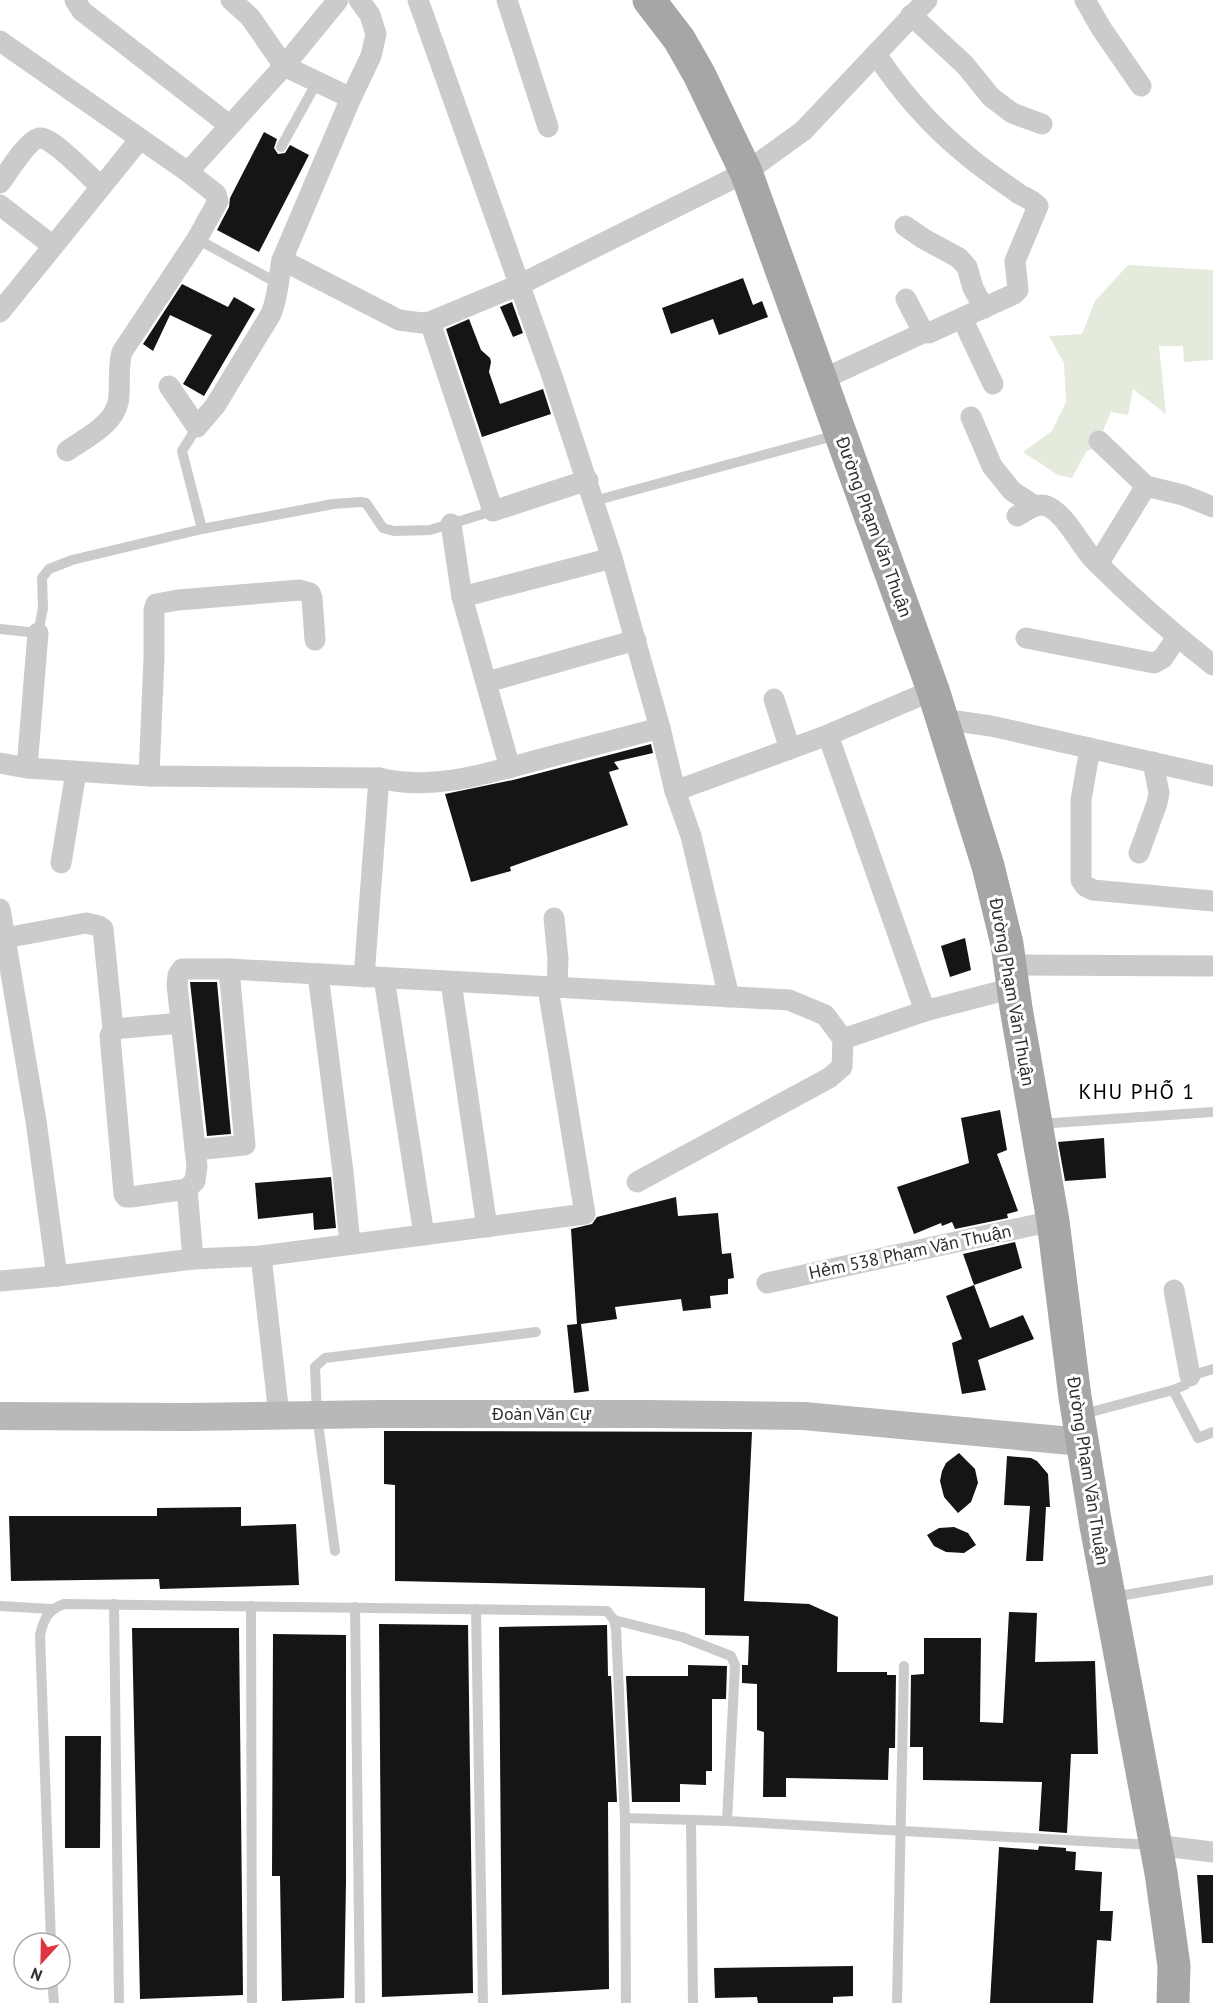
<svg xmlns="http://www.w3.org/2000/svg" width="1213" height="2003" font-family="'PT Sans',sans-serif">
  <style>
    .green { fill: #e4ebdc }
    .building { fill: #151515 }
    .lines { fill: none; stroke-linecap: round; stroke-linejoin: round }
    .lane { stroke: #cbcbcb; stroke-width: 10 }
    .street { stroke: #cbcbcb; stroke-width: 21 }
    .secondary { stroke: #b8b8b8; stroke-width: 28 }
    .primary { stroke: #a6a6a6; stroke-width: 33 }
    .labels { text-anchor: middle; stroke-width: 6; stroke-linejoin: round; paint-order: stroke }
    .street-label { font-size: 18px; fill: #2e2e2e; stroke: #fff }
    .quarter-label { font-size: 21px; letter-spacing: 1.5px; fill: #000; stroke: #fff }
  </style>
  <rect width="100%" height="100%" fill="#fff"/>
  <!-- green -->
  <path class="green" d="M1128 265 1213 270V360L1184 362 1183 346H1159L1166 414 1133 389 1128 415 1111 412 1096 447 1086 452 1072 478 1058 475 1023 452 1052 431 1066 402 1064 363 1049 336 1082 334 1095 301Z"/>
  <!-- building -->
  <g class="building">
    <path d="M264 132 277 139 274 148 278 154 285 153 290 145 309 155 259 252 217 230 229 207 230 198Z"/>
    <path d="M743 278 753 305 762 301 768 317 719 335 713 319 671 334 662 308Z"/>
    <path d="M182 284 228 307 234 297 255 309 204 396 183 384 212 335 170 315 153 351 143 344Z"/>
    <path d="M512 302 523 333 513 337 500 307Z"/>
    <path d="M469 319 481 350 490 358 491 362 489 372 500 404 543 389 551 414 482 437 446 329Z"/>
    <path d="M651 744 653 753 614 762 619 769 609 772 628 825 510 867 511 871 471 882 445 794 513 780Z"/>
    <path d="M965 938 971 970 950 977 941 946Z"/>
    <path d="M190 982H217L231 1134 207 1136Z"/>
    <path d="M1000 1110 1007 1150 997 1154 1018 1211 1007 1214 1008 1218 955 1229 952 1222 942 1226 941 1223 914 1234 897 1187 969 1163 961 1118Z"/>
    <path d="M1104 1138 1106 1178 1065 1181 1058 1142Z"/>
    <path d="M331 1177 336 1228 314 1230 313 1213 258 1219 255 1183Z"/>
    <path d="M676 1197 678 1216 718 1213 722 1254 731 1253 734 1278 728 1279V1294L710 1296 711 1308 683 1311 681 1299 615 1307 617 1319 581 1324 589 1391 574 1393 567 1325 577 1324 571 1229 592 1224 597 1217Z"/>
    <path d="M1015 1242 1022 1268 974 1285 963 1254Z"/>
    <path d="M974 1285 990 1328 1023 1315 1034 1339 978 1360 986 1390 962 1394 952 1343 962 1339 946 1296Z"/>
    <path d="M384 1431 752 1432 744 1601 809 1604 838 1617 837 1672H887V1675H896L895 1748H889L888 1780 786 1778V1797H763L764 1732 757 1730V1684L742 1683V1665H748L749 1636 705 1635V1588L395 1581V1485L384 1484Z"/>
    <path d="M959 1453 975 1469 978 1483 971 1502 958 1513 944 1497 940 1481 942 1471 946 1463Z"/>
    <path d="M1007 1456 1031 1458 1037 1461 1048 1474 1050 1507H1046L1043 1561H1026L1030 1506 1004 1505Z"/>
    <path d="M241 1507V1526L296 1524 299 1585 160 1589 159 1579 11 1581 9 1516H157V1508Z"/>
    <path d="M954 1527 968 1533 976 1545 964 1553 946 1552 934 1546 927 1535 939 1528Z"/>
    <path d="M1009 1612 1037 1613 1035 1662 1095 1661 1098 1754H1071L1067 1833 1039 1831 1042 1782 923 1780V1747H910L911 1675 924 1674V1638H981L980 1722 1003 1723Z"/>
    <path d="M379 1624 468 1625 473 1993 382 1997Z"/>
    <path d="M607 1625 608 1676H611L617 1802H608L609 1989 502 1995 499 1627Z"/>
    <path d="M132 1628H239L243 1995 140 1999Z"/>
    <path d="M273 1634 346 1635V1882L344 1998 282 2001 280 1876H272Z"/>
    <path d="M688 1665 727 1666 726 1699H712V1771H706V1785L680 1784V1802H632L626 1676H688Z"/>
    <path d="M65 1736H101L100 1848H65Z"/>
    <path d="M1039 1846 1066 1848V1851L1076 1852 1075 1870 1102 1872 1100 1911H1113L1111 1941 1097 1940 1093 2003H990L999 1847 1038 1850Z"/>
    <path d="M1197 1875H1213V1943H1202Z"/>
    <path d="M853 1966V1996L833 1997V2003H758L757 1997 715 1998 714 1968Z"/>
  </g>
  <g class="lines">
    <!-- lane -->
    <g class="lane">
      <path d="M281 147 317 82"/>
      <path d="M197 239 279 284"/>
      <path d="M197 427 182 451 202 529 333 504 361 502 366 503 383 528 394 531 430 530 493 511"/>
      <path d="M594 501 837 435"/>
      <path d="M0 629 38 633 43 608 42 578 49 569 72 560 202 529"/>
      <path d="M1039 1124 1213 1112"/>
      <path d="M1173 1390 1198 1438 1213 1432"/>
      <path d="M1080 1415 1173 1390 1185 1385 1190 1376 1213 1369"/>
      <path d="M335 1551 317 1415 315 1367 325 1358 536 1332"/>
      <path d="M1113 1597 1213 1580"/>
      <path d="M114 1604 119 2003"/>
      <path d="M0 1606 52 1609"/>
      <path d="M251 1606 252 2003"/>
      <path d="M355 1607 360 2003"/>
      <path d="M476 1609 483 2003"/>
      <path d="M614 1620 682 1637 731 1656 735 1665 727 1821"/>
      <path d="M625 1818 727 1821 1152 1845"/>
      <path d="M691 1821 693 2003"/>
      <path d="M51 1943 40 1635C44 1618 48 1610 64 1604L607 1611 614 1620 616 1629 625 1818 626 2003"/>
      <path d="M52 1979 54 2003"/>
      <path d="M897 2003 904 1666"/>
    </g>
    <!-- street -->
    <g class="street">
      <path d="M75 0 82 11 229 125"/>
      <path d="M231 0 250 17 284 66"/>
      <path d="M418 0 552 376 612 558 660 728 675 791 691 836 729 997"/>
      <path d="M507 0 548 127"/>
      <path d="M1085 0 1101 28 1141 86"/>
      <path d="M911 15 965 65 991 97 1012 113 1042 124"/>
      <path d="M0 41 188 172"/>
      <path d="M876 54C901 92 929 124 964 153 981 168 1001 181 1019 194 1026 198 1033 200 1038 206L1015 261 1018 290 1014 294 929 333 921 328 906 299"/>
      <path d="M284 66 351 98"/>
      <path d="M0 183C7 174 28 139 40 138 51 136 91 178 101 187"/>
      <path d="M0 205 53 246"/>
      <path d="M905 226 924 239 959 258 967 267 973 288 984 308"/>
      <path d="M282 260 399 320 422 323 430 322 519 285 746 172 803 131 927 0"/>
      <path d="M0 312 140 139"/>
      <path d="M962 318 993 384"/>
      <path d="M430 322 493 511 588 480"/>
      <path d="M821 380 925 332"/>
      <path d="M169 386 197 427 215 406 271 314C279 294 278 280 282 260L351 98 371 56 376 34 370 15 359 0"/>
      <path d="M971 417 992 466 1012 491 1035 506"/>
      <path d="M1099 441 1146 486 1183 495 1213 507"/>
      <path d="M67 451C87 437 119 423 119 394 120 380 118 366 122 352L197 239 218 201 216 194 188 172 284 66 338 0"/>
      <path d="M1017 516C1026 511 1037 502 1047 506 1067 515 1080 546 1095 561 1132 598 1172 633 1213 665"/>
      <path d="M451 524 462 597 510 768"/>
      <path d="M1098 564 1146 486"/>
      <path d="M462 597 612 558"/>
      <path d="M1026 638 1154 663 1163 658 1177 637"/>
      <path d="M487 682 636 640"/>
      <path d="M774 699 790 749"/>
      <path d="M942 719 991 726 1213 776"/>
      <path d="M828 735 925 1011"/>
      <path d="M1090 748 1081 800V880L1085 886 1093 890 1213 901"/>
      <path d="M0 763 27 768 149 776 379 778C434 792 492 772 545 758 584 748 622 738 660 728"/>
      <path d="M27 768 38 633"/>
      <path d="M149 776 154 657V610L156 604 178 600 300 590 310 593 312 598 315 640"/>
      <path d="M675 791 828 735 933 690"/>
      <path d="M1139 853 1157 803 1159 793 1153 762"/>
      <path d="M61 863 76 772"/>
      <path d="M0 909 5 938"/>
      <path d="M554 918 558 959 557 988"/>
      <path d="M1009 965 1213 966"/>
      <path d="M318 974 343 1172 350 1244"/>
      <path d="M364 977 379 778"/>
      <path d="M384 978 424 1235"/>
      <path d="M451 982 487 1227"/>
      <path d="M181 1023 113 1029 110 1036 124 1194 126 1197H131L187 1189"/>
      <path d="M195 1150 245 1145 229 969"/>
      <path d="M637 1182 829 1078 842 1067 843 1039 925 1011 1013 988"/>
      <path d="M261 1256 279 1415"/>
      <path d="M193 1259 187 1189 195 1181 197 1166 177 985 178 975 182 969H229L789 1000 825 1015 843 1039"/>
      <path d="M57 1276 36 1121 5 938 86 923 99 926 103 929 113 1029"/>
      <path d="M0 1281 57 1276 193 1259 261 1256 585 1214 548 988"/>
      <path d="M767 1283 1053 1221"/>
      <path d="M1174 1290 1190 1376"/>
      <path d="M1156 1845 1213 1852"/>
    </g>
    <!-- secondary -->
    <path class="secondary" d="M0 1416 187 1417 379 1414H648L804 1416 1082 1442"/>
    <!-- primary -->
    <path class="primary" d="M649 0 679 39 699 74 746 172 933 690 988 866 1007 944 1016 1008 1053 1221 1075 1397 1096 1526 1161 1873 1174 1966 1173 2003"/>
  </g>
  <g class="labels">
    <!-- street labels -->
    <g class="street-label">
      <text transform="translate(874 527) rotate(70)" y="6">Đường Phạm Văn Thuận</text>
      <text transform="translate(1012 992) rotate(80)" y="6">Đường Phạm Văn Thuận</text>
      <text transform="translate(910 1252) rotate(-12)" y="6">Hẻm 538 Phạm Văn Thuận</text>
      <text x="542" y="1420">Đoàn Văn Cự</text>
      <text transform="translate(1088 1471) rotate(81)" y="6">Đường Phạm Văn Thuận</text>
    </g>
    <!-- quarter labels -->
    <g class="quarter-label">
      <text x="1137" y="1099">KHU PHỐ 1</text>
    </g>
  </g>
  <!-- north arrow -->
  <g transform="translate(42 1961) rotate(202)"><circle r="28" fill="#ffffff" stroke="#ababab" stroke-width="1.5"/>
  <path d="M0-4.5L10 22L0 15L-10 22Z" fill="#e03542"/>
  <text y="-9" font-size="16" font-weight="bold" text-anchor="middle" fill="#2e2e2e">N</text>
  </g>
</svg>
